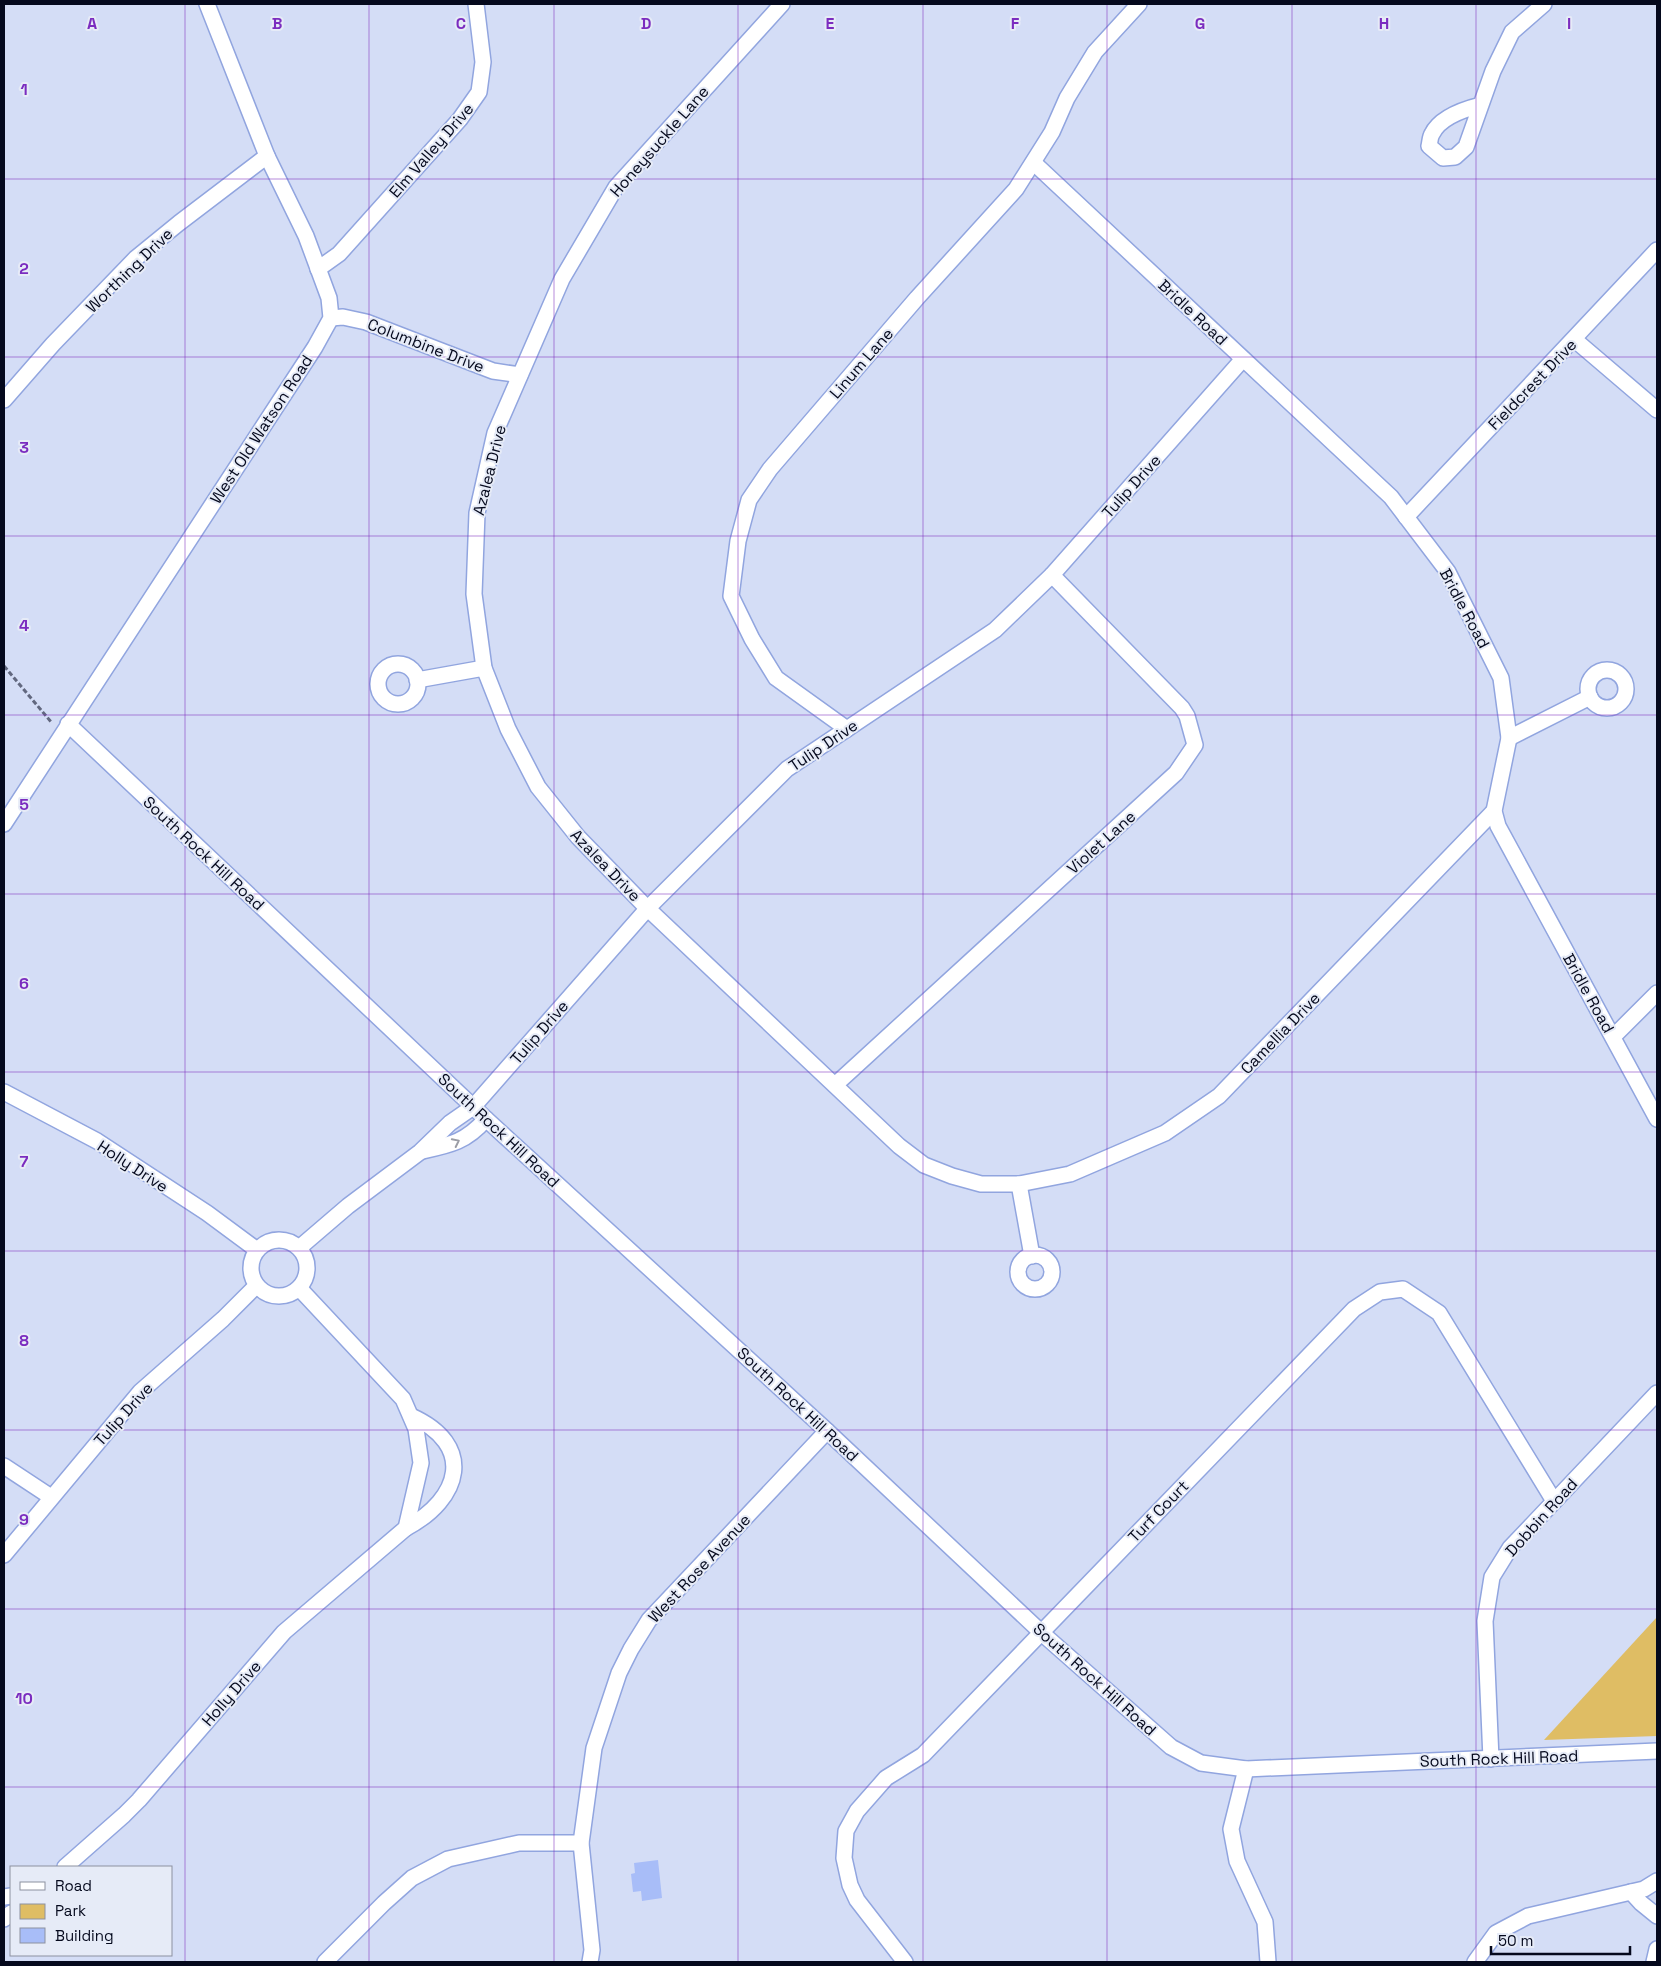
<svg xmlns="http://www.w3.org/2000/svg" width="1661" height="1966" font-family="'Space Grotesk',sans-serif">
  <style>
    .green { fill: #dfbd64 }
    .building { fill: #a8bdf8 }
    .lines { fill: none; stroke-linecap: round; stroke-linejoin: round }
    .minor-casing { stroke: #91a5df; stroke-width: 18 }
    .path { stroke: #62687f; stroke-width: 3; stroke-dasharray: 5 2.5; stroke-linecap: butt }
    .minor { stroke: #fff; stroke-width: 15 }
    .oneway { stroke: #9b9da5 }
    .grid { fill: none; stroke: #7b2cbf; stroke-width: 1; stroke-opacity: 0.55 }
    .labels { text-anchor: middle; stroke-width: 4; stroke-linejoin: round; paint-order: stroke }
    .street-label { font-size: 16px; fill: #05091d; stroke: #e6ebf7 }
    .grid-label { font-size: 16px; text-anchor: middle; font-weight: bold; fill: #7b2cbf; stroke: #e6ebf7; stroke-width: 4; stroke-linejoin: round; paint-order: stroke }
  </style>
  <rect width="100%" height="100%" fill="#d4ddf6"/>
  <!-- green -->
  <path class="green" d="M1657 1617V1736L1544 1740Z"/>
  <!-- building -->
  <path class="building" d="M658 1860 662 1898 642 1901 641 1891 633 1892 631 1874 635 1873 634 1863Z"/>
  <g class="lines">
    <defs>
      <g id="minor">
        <path d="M782 4 616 187 562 279 495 433 477 513 474 594 484 668 508 729 538 787 578 837 646 907 899 1146 924 1165 952 1176 981 1184H1019L1070 1174 1165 1133 1219 1096 1494 811"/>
        <path d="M1481 105C1465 109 1440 117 1432 134 1430 137 1430 142 1429 146L1443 158 1455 157 1466 147 1493 71 1512 32 1544 4"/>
        <path d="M1034 163 1391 497 1448 572 1501 678 1509 738 1494 811 1498 826 1657 1119"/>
        <path d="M318 269 339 254 460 119 479 92 483 62 476 4"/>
        <path d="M331 318 343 317 366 322 493 371 520 375"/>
        <path d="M1575 340 1657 410"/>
        <path d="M4 400 53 344 136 258 179 223 267 156"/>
        <path d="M1406 517 1657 250"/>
        <circle cx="398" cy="684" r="20"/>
        <circle cx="1607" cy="689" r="19"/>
        <path d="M417 680 484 668"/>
        <path d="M68 724 486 1119 827 1431 1044 1635 1171 1747 1201 1763 1246 1769 1657 1751"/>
        <path d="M847 729 776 678 752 639 731 596 738 541 749 500 770 469 917 298 1016 189 1052 132 1067 98 1095 52 1139 4"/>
        <path d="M1509 738 1590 697"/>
        <path d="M4 824 315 347 331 318 329 298 306 236 267 156 207 4"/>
        <path d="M1613 1037 1657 993"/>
        <path d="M835 1085 1176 773 1195 745 1187 716 1182 708 1052 575"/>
        <path d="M4 1092 97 1141 207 1213 257 1250"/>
        <path d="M422 1151C450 1145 466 1142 486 1119"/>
        <path d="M1019 1184 1032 1256"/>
        <circle cx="279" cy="1268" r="28"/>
        <path d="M299 1248 348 1206 420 1152 450 1123 473 1107 648 908 787 769 995 630 1052 575 1243 359"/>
        <circle cx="1035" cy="1272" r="17"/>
        <path d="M4 1466 51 1497"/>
        <path d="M406 1528C461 1499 476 1445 411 1416"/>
        <path d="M4 1555 140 1392 223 1319 256 1286"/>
        <path d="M1491 1759 1485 1621 1492 1577 1510 1548 1657 1393"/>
        <path d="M1246 1769 1231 1829 1237 1861 1265 1922 1268 1962"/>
        <path d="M65 1867 124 1815 139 1800 284 1632 406 1528 421 1463 416 1429 403 1399 299 1288"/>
        <path d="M1631 1892 1641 1903 1657 1916"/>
        <path d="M4 1897 11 1896"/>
        <path d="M4 1919 11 1913"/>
        <path d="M325 1962 384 1903 412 1878 448 1859 519 1843H581"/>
        <path d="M590 1962 592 1950 581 1843 594 1748 619 1673 631 1649 649 1620 827 1431"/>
        <path d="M905 1962 857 1900 850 1885 844 1858 846 1831 857 1811 886 1778 923 1755 1354 1309 1380 1292 1403 1289 1439 1313 1554 1501"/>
        <path d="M1475 1962 1496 1933 1528 1916 1631 1892 1644 1889 1657 1881"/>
        <path d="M1654 1962 1657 1949"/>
      </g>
    </defs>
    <!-- minor casing -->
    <use href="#minor" class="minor-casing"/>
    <!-- path -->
    <path class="path" d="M4 666 52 723"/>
    <!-- minor -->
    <use href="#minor" class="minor"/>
  </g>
  <!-- one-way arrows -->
  <defs><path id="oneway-chevron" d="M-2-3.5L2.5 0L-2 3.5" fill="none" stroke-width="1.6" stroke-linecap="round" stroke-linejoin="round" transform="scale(1.25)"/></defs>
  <use class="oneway" href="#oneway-chevron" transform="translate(456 1142) rotate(-26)"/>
  <!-- grid -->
  <path class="grid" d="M185 4V1962M369 4V1962M554 4V1962M738 4V1962M923 4V1962M1107 4V1962M1292 4V1962M1476 4V1962M4 179H1657M4 357H1657M4 536H1657M4 715H1657M4 894H1657M4 1072H1657M4 1251H1657M4 1430H1657M4 1609H1657M4 1787H1657"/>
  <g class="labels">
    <!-- street labels -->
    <g class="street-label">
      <text transform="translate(659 141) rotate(-49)" y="6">Honeysuckle Lane</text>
      <text transform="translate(431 150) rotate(-49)" y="6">Elm Valley Drive</text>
      <text transform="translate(129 270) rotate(-44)" y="6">Worthing Drive</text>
      <text transform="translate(1193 312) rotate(43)" y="6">Bridle Road</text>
      <text transform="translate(426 345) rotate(21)" y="6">Columbine Drive</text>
      <text transform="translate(861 363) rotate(-49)" y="6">Linum Lane</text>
      <text transform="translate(1532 384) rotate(-46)" y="6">Fieldcrest Drive</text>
      <text transform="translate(261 429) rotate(-57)" y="6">West Old Watson Road</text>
      <text transform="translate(489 470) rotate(-76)" y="6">Azalea Drive</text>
      <text transform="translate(1131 486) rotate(-48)" y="6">Tulip Drive</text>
      <text transform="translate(1465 608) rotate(62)" y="6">Bridle Road</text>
      <text transform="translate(823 745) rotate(-34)" y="6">Tulip Drive</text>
      <text transform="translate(1101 842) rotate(-42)" y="6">Violet Lane</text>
      <text transform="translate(204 853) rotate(43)" y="6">South Rock Hill Road</text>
      <text transform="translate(606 865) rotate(46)" y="6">Azalea Drive</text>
      <text transform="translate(1589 993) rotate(61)" y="6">Bridle Road</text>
      <text transform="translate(539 1032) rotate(-49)" y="6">Tulip Drive</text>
      <text transform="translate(1280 1033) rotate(-46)" y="6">Camellia Drive</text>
      <text transform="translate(499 1130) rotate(43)" y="6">South Rock Hill Road</text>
      <text transform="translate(133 1166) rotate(33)" y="6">Holly Drive</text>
      <text transform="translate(798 1404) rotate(43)" y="6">South Rock Hill Road</text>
      <text transform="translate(123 1414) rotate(-48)" y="6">Tulip Drive</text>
      <text transform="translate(1158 1511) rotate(-46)" y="6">Turf Court</text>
      <text transform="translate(1541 1517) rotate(-48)" y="6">Dobbin Road</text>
      <text transform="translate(699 1568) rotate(-47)" y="6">West Rose Avenue</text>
      <text transform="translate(1095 1679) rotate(42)" y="6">South Rock Hill Road</text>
      <text transform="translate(231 1693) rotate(-49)" y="6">Holly Drive</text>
      <text transform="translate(1499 1758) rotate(-2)" y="6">South Rock Hill Road</text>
    </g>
  </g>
  <g class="grid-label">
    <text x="92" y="29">A</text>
    <text x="277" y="29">B</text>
    <text x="461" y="29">C</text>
    <text x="646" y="29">D</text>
    <text x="830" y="29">E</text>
    <text x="1015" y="29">F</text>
    <text x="1200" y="29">G</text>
    <text x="1384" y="29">H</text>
    <text x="1569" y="29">I</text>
    <text x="24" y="95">1</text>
    <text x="24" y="274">2</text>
    <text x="24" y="453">3</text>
    <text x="24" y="631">4</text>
    <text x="24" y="810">5</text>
    <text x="24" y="989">6</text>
    <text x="24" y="1167">7</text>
    <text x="24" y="1346">8</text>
    <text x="24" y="1525">9</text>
    <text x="24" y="1704">10</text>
  </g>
  <!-- border -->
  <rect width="1661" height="1966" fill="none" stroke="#05091d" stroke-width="10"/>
  <!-- legend -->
  <rect x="10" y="1866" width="162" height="90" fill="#e6ebf7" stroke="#8c91a0"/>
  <rect x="20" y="1882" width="25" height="8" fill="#ffffff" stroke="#8c91a0"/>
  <text x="55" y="1891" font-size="15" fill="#05091d">Road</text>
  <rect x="20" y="1904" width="25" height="15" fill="#dfbd64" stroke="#8c91a0"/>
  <text x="55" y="1916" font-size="15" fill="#05091d">Park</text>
  <rect x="20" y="1928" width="25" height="15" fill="#a8bdf8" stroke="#8c91a0"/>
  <text x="55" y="1941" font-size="15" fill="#05091d">Building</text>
  <!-- scale -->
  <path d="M1491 1946v8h139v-8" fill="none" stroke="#05091d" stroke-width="2.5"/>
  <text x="1498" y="1946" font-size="15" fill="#05091d" stroke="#e6ebf7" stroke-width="4" paint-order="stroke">50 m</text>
</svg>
